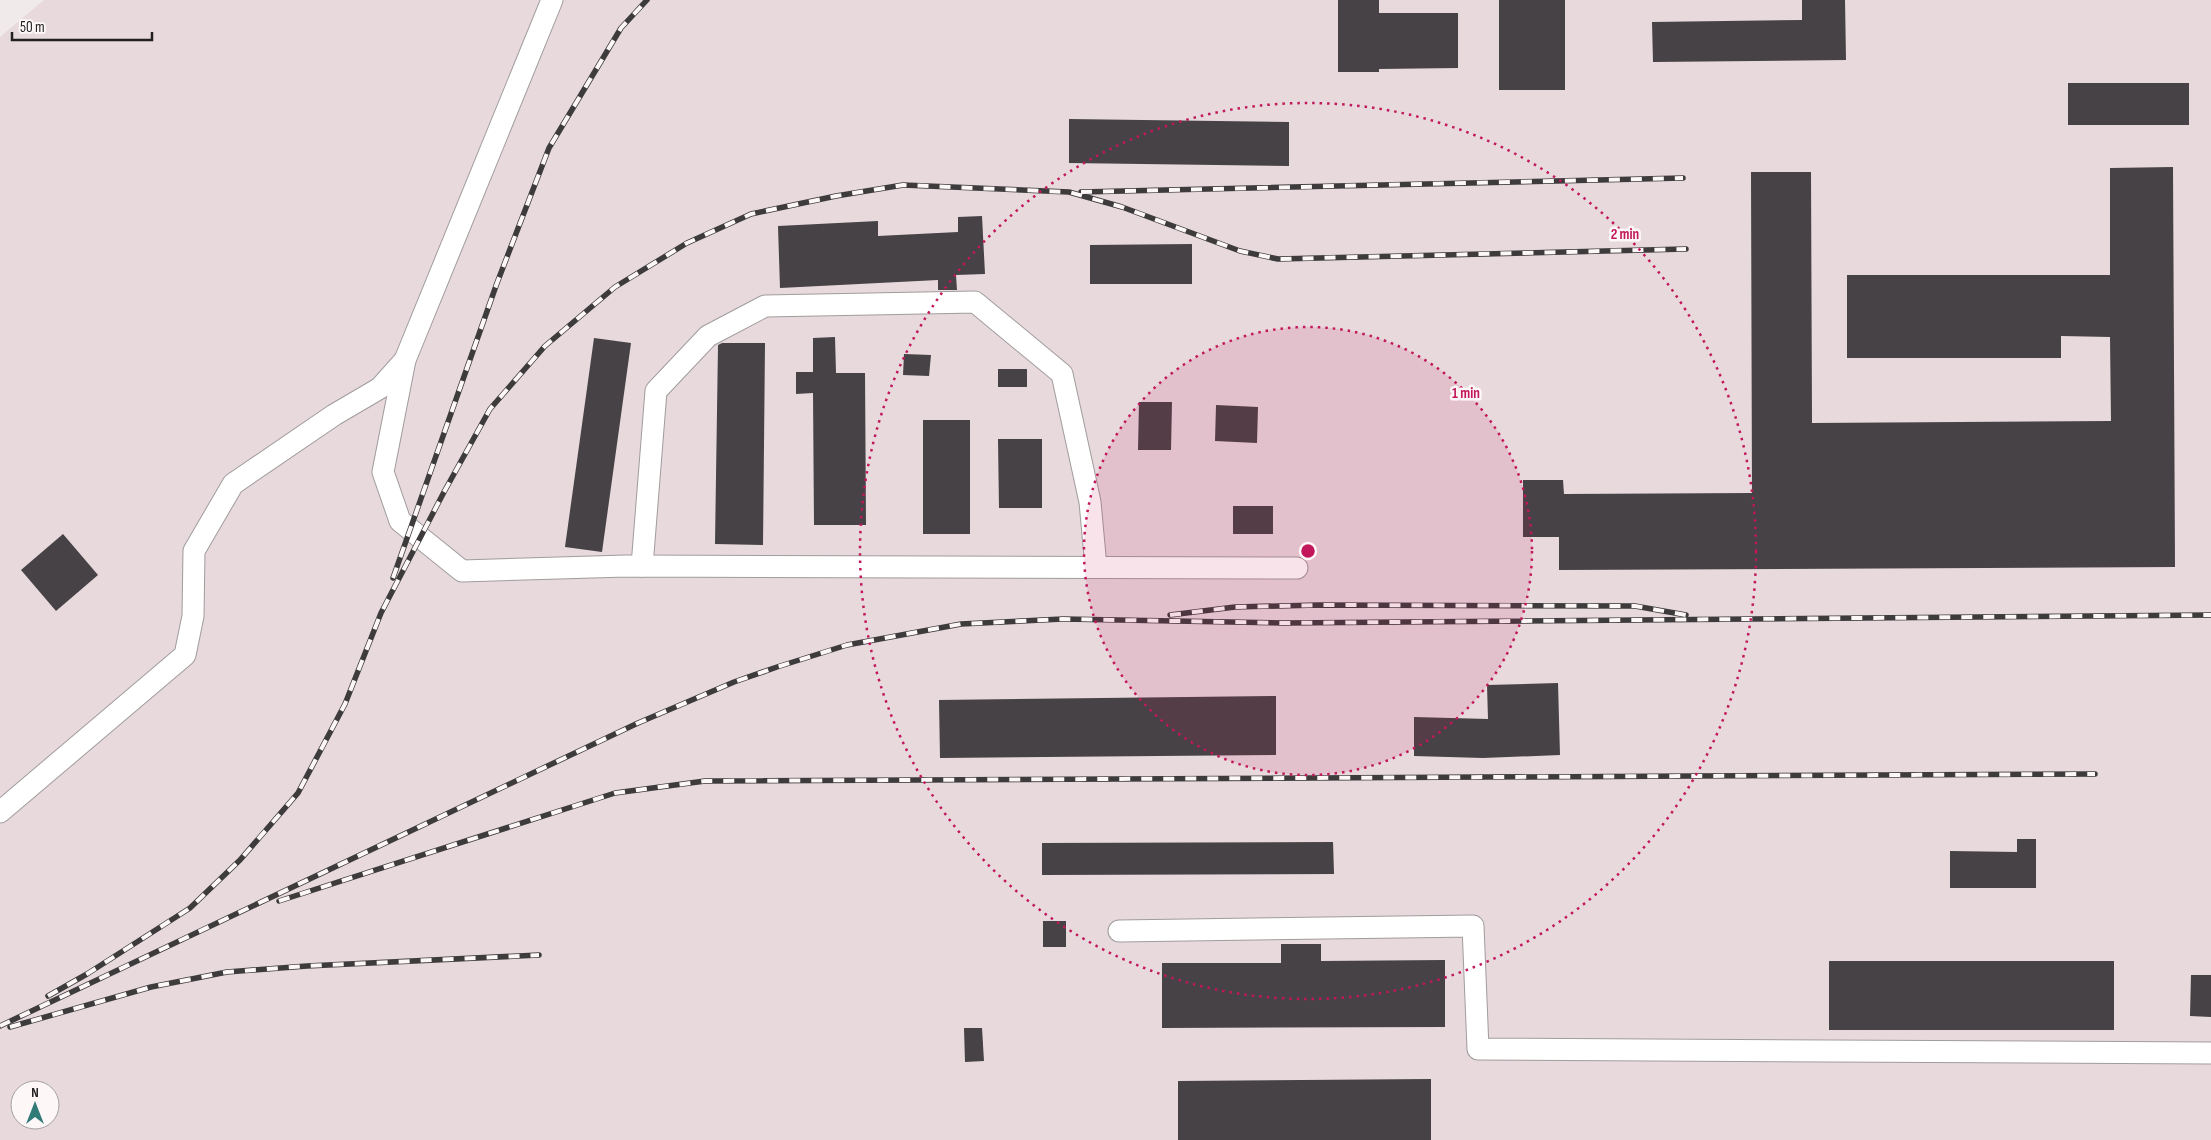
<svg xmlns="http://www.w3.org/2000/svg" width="2211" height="1140" font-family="'Sofia Sans Condensed',sans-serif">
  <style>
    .built { fill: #e7d9dc; fill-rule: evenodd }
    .building { fill: #464245 }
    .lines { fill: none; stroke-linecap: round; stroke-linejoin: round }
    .minor-casing { stroke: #a19c9d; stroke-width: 23 }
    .minor { stroke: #fff; stroke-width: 21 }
    .rail-casing { stroke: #3d3b3c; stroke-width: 5.5 }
    .rail { stroke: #fdf7f8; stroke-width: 4; stroke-dasharray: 11; stroke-linecap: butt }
    .ring { fill: none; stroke: #c2185b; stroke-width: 2.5; stroke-dasharray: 2.5 5 }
    .centre { fill: #c2185b; stroke: #fdf7f8; stroke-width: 2.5 }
    .ring-label { font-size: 15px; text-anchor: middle; font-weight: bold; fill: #c2185b; stroke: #fdf7f8; stroke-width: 5; stroke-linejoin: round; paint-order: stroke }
  </style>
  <rect width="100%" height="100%" fill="#f0eaeb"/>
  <!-- built -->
  <path class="built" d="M44 0H2211V1140H0V37ZM20 1090H50V1120H20Z"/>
  <!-- building -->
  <g class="building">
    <path d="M1338 0H1379V13H1458V68L1379 69V72H1338Z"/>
    <rect x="1499" y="0" width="66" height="90"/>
    <path d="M1802 0H1845L1846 60 1653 62 1652 22 1802 20Z"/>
    <rect x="2068" y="83" width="121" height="42"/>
    <path d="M1069 119 1289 122V166L1069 163Z"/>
    <path d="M2173 167 2175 567 1559 570V537H1523V480H1563L1564 494 1752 493 1751 172H1811L1812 423 2111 421 2110 337 2061 336V358H1847V275H2110V168Z"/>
    <path d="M982 216 985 274 956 275 957 290H938V280L780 288 778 226 878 221V236L958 232V217Z"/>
    <path d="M1192 244V284H1090V245Z"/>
    <path d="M835 337 836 373H865L866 525H814L813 393 796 394V372H813V338Z"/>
    <path d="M594 338 631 343 602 552 565 547Z"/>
    <path d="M722 343H765L763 545 715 544 718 345Z"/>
    <path d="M904 354 931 355 929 376 903 375Z"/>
    <rect x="998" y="369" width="29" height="18"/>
    <path d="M1139 402H1172L1171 450H1138Z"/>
    <path d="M1216 405 1258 407 1257 443 1215 441Z"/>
    <rect x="923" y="420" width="47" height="114"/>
    <path d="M998 439H1042V508H999Z"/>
    <rect x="1233" y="506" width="40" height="28"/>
    <path d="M63 534 98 575 56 611 21 570Z"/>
    <path d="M1558 683 1560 755 1483 758 1414 756V717L1488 719 1487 685Z"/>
    <path d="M1276 696V755L940 758 939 700Z"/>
    <path d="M2017 839H2036V888H1950V851L2017 852Z"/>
    <path d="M1333 842 1334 874 1042 875V843Z"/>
    <rect x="1043" y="921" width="23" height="26"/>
    <path d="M1281 944H1321V961L1445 960V1027L1162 1028V963H1281Z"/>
    <rect x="1829" y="961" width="285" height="69"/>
    <path d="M2191 975H2211V1017L2190 1016Z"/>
    <path d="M964 1028H982L984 1061 965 1062Z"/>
    <path d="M1431 1079V1140H1178V1081Z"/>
  </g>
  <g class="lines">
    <defs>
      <g id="minor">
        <path d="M405 360 383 472 400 521 462 571 626 566 1297 568"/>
        <path d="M642 566 656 391 708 336 765 306 975 302 1062 374 1090 502 1096 567"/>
        <path d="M0 812 185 655 193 616 194 551 233 484 334 415 380 388 405 360 552 0"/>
        <path d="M1119 931 1473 926 1478 1049 2211 1053"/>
      </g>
    </defs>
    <!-- minor casing -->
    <use href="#minor" class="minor-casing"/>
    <!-- minor -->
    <use href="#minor" class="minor"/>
    <defs>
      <g id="rail">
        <path d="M1081 192 1683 178"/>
        <path d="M393 578 497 283 549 148 621 28 647 0"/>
        <path d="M1170 615 1235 607 1318 605 1635 606 1686 615"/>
        <path d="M279 901 615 793 705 781 2095 774"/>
        <path d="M48 996 87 974 190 908 240 860 298 793 345 704 381 613 444 492 490 409 545 346 615 287 687 243 751 214 836 196 903 185 1069 192 1122 207 1240 251 1278 259 1686 249"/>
        <path d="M0 1026 638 723 734 682 777 667 847 645 961 624 1063 619 1284 623 2211 615"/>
        <path d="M10 1027 151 987 227 972 307 966 539 955"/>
      </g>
    </defs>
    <!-- rail casing -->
    <use href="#rail" class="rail-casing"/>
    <!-- rail -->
    <use href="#rail" class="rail"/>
  </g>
  <!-- distance rings -->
  <circle cx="1308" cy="551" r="224" fill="#c2185b" fill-opacity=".12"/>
  <g class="ring">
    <circle cx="1308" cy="551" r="224"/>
    <circle cx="1308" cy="551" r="448"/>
  </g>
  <circle cx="1308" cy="551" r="8" class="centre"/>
  <g class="ring-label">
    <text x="1625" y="239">2 min</text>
    <text x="1466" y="398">1 min</text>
  </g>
  <!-- north arrow -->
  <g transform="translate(35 1105)"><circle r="24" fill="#fdf7f8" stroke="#a5a1a2"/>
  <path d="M0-4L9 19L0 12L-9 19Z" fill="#307a78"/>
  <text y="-8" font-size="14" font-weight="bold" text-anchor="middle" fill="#222021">N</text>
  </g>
  <!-- scale -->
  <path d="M12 32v8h140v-8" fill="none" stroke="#222021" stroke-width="2.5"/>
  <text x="20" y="32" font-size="15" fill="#222021" stroke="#fdf7f8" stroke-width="4" paint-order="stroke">50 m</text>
</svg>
